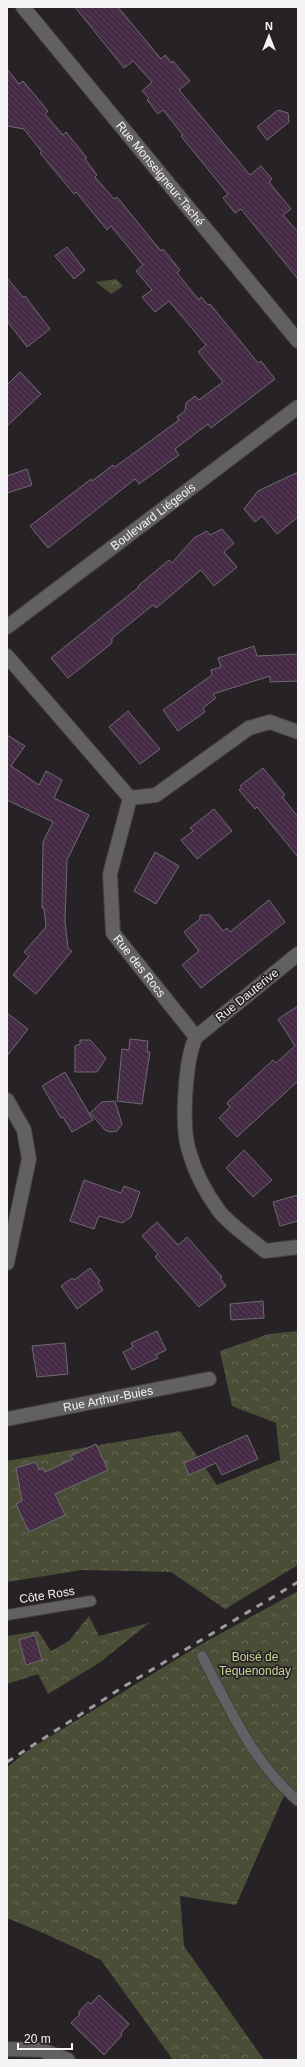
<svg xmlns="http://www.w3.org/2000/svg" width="305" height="2067" font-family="Arial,sans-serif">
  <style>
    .forest { fill: url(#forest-crowns) }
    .building { fill: url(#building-back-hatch); stroke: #6f6b6f }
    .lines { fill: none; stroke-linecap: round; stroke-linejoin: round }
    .pedestrian-casing { stroke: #423f42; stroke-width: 12 }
    .minor-casing { stroke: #423f42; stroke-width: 16 }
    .pedestrian { stroke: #636063; stroke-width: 10 }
    .minor { stroke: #636063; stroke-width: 14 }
    .rail { stroke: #9f9c9f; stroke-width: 3; stroke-dasharray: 7 7; stroke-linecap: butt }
    .labels { text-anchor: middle; stroke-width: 3.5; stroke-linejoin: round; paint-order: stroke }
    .street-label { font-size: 12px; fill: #f5f3f5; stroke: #262226 }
    .park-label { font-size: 12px; fill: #ced694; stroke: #262226 }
  </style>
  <defs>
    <pattern id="forest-crowns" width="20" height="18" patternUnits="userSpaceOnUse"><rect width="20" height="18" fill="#4b4e37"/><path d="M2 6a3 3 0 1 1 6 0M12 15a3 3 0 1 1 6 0" fill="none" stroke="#666855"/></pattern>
    <pattern id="building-back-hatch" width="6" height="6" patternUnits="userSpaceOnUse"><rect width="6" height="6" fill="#452b45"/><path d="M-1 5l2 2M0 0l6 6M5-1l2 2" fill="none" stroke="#574057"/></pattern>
  </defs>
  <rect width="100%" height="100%" fill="#262226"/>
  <!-- forest -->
  <g class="forest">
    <path d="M116 279 123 286 111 294 96 282Z"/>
    <path d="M298 1331V1565L225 1609 171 1572 82 1570 7 1582V1461L180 1431 217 1485 280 1460 276 1423 232 1406 220 1351 269 1334Z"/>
    <path d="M298 1591V1798L286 1791 236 1905 180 1896 184 1946 264 2060H173L101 1960 48 1935 7 1918V1767L30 1749 198 1646Z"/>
    <path d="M89 1616 99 1636 149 1623 99 1663 48 1694 38 1674 7 1684V1636L38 1631 51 1651 69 1641Z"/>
  </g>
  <!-- building -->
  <g class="building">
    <path d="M75 7H118L161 59 165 55 172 63 173 61 190 81 179 90 250 175 261 166 272 179 269 182 291 209 283 215 298 232V279L241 209 235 213 223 198 228 194 181 136 183 135 163 110 158 114 147 100 149 98 142 91 152 82 133 61 124 68Z"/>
    <path d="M7 69 19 84 23 81 48 111 45 114 63 135 66 132 87 158 85 159 97 175 95 177 114 199 117 197 161 251 163 249 180 270 177 273 199 300 201 297 208 305 210 304 258 363 261 361 275 379 211 428 208 424 175 449 179 455 139 484 135 479 48 548 30 526 91 479 92 481 113 465 115 467 179 420 177 417 185 411 186 403 195 396 199 400 223 382 198 352 206 345 169 301 155 312 142 297 152 290 136 271 143 265 111 226 107 230 76 192 74 194 40 153 42 152 24 129 7 126Z"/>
    <path d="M278 110 288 113 289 122 267 140 257 127Z"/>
    <path d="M67 247 85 270 74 279 55 256Z"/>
    <path d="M7 278 23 297 25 296 50 329 27 347 7 321Z"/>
    <path d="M20 372 41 394 7 426V385Z"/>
    <path d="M27 469 32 485 7 493V476Z"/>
    <path d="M298 472V517L277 534 262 516 255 522 244 509 258 491Z"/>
    <path d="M222 529 234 543 224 552 237 567 214 586 201 570 156 608 153 605 112 638V643L68 678 51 658 139 587 138 586 169 560 172 563 194 538 207 531 210 535Z"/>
    <path d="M254 646 257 656 298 654V681L270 682V676L213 694 216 698 203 708 205 712 178 731 163 710 212 675 211 670 221 667 218 658Z"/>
    <path d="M128 711 160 749 140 764 109 727Z"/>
    <path d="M7 735 25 746 11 766 39 785 46 771 62 780 54 798 89 815 67 860 65 921 68 948 72 951 36 994 13 975 29 956 24 952 46 927 44 908H42L43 842 53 822 7 800Z"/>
    <path d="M263 768 285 795 282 797 298 817V857L257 807 255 809 239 790 242 788 240 786Z"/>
    <path d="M214 809 232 831 197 859 181 840 193 831 190 828Z"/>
    <path d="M155 852 179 866 156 904 134 891Z"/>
    <path d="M269 900 285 922 201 988 182 965 199 951 184 932 200 919V915H210L223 931 227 928 230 932Z"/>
    <path d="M298 1006V1081L237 1137 219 1118 230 1107 227 1103 273 1060 276 1063 295 1046 278 1019Z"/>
    <path d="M7 1013 28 1029 7 1056Z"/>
    <path d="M130 1039 148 1041 147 1052H150L142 1104 117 1101 122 1049 129 1050Z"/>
    <path d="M80 1040H90L106 1058 97 1072H75V1046L80 1044Z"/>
    <path d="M65 1072 93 1120 72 1132 63 1117 61 1118 42 1086Z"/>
    <path d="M115 1101 122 1124 117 1131 110 1132 105 1130 90 1113 102 1102Z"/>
    <path d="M244 1150 272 1180 253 1197 226 1168Z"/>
    <path d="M84 1180 121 1193 124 1186 140 1192 131 1217 122 1223 99 1216 94 1229 70 1221Z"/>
    <path d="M298 1195V1221L280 1226 273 1202Z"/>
    <path d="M157 1222 178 1245 187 1237 222 1277 220 1278 226 1286 199 1307 155 1257 158 1254 142 1236Z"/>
    <path d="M90 1268 100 1281 98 1283 103 1290 77 1309 61 1286 72 1278 74 1280Z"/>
    <path d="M263 1301 264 1318 231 1320 230 1304Z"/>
    <path d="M157 1331 166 1350 156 1355 158 1358 132 1370 123 1352 133 1347 131 1343Z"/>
    <path d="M65 1343 68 1374 37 1377 32 1346Z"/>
    <path d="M247 1435 258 1459 222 1475 216 1463 189 1475 184 1463Z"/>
    <path d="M96 1444 108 1470 55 1494 65 1515 29 1532 16 1504 22 1501 16 1468 36 1462 39 1470 43 1468 45 1472 73 1459 71 1456Z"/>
    <path d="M35 1635 42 1660 26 1665 19 1640Z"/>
    <path d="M99 1995 129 2024 121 2033 122 2035 104 2055 71 2023 80 2014 78 2013 88 2002 91 2004Z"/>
  </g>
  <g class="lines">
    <defs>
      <g id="pedestrian">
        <path d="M7 1615 91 1601"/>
        <path d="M202 1656C229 1708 253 1762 298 1801"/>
      </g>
      <g id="minor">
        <path id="s1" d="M23 7 298 341"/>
        <path id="s2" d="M7 627 298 407"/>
        <path d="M7 656 130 798"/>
        <path id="s3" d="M130 798 110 874 113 933 196 1037"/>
        <path d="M130 798 156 795 249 728 270 722 298 732"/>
        <path d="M298 954 196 1037C185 1059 181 1127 189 1151 195 1173 206 1193 219 1211 230 1225 251 1239 265 1251L298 1247"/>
        <path d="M7 1100 24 1130 29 1159 7 1263"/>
        <path id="s4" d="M7 1419 209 1379"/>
        <path d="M7 2049 42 2050 68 2060"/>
      </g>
    </defs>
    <!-- pedestrian casing -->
    <use href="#pedestrian" class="pedestrian-casing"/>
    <!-- minor casing -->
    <use href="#minor" class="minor-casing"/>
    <!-- pedestrian -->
    <use href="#pedestrian" class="pedestrian"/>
    <!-- minor -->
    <use href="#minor" class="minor"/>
    <!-- rail -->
    <path class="rail" d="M7 1762 123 1687 298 1582"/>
  </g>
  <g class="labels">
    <!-- street labels -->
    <g class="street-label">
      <text dy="4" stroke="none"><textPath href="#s1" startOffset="216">Rue Monseigneur-Taché</textPath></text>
      <text dy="4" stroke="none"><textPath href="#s2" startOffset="183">Boulevard Liégeois</textPath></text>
      <text dy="4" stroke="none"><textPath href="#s3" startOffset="180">Rue des Rocs</textPath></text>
      <text transform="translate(247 995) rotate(-39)" y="4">Rue Dauterive</text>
      <text dy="4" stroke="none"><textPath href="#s4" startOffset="103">Rue Arthur-Buies</textPath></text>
      <text transform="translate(47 1595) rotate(-9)" y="4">Côte Ross</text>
    </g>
    <!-- park labels -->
    <g class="park-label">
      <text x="255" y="1661">Boisé de<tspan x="255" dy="14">Tequenonday</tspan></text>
    </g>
  </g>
  <!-- border -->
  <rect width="305" height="2067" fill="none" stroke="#f5f3f5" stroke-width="16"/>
  <!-- north arrow -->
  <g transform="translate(269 36)" stroke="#262226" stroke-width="3" paint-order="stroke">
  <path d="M0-3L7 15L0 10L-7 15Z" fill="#f5f3f5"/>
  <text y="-6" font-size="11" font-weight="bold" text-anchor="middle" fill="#f5f3f5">N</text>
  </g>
  <!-- scale -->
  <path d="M18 2043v6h54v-6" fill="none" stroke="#f5f3f5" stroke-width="2"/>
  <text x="24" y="2043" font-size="12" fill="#f5f3f5" stroke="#262226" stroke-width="3" paint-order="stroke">20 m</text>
</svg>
